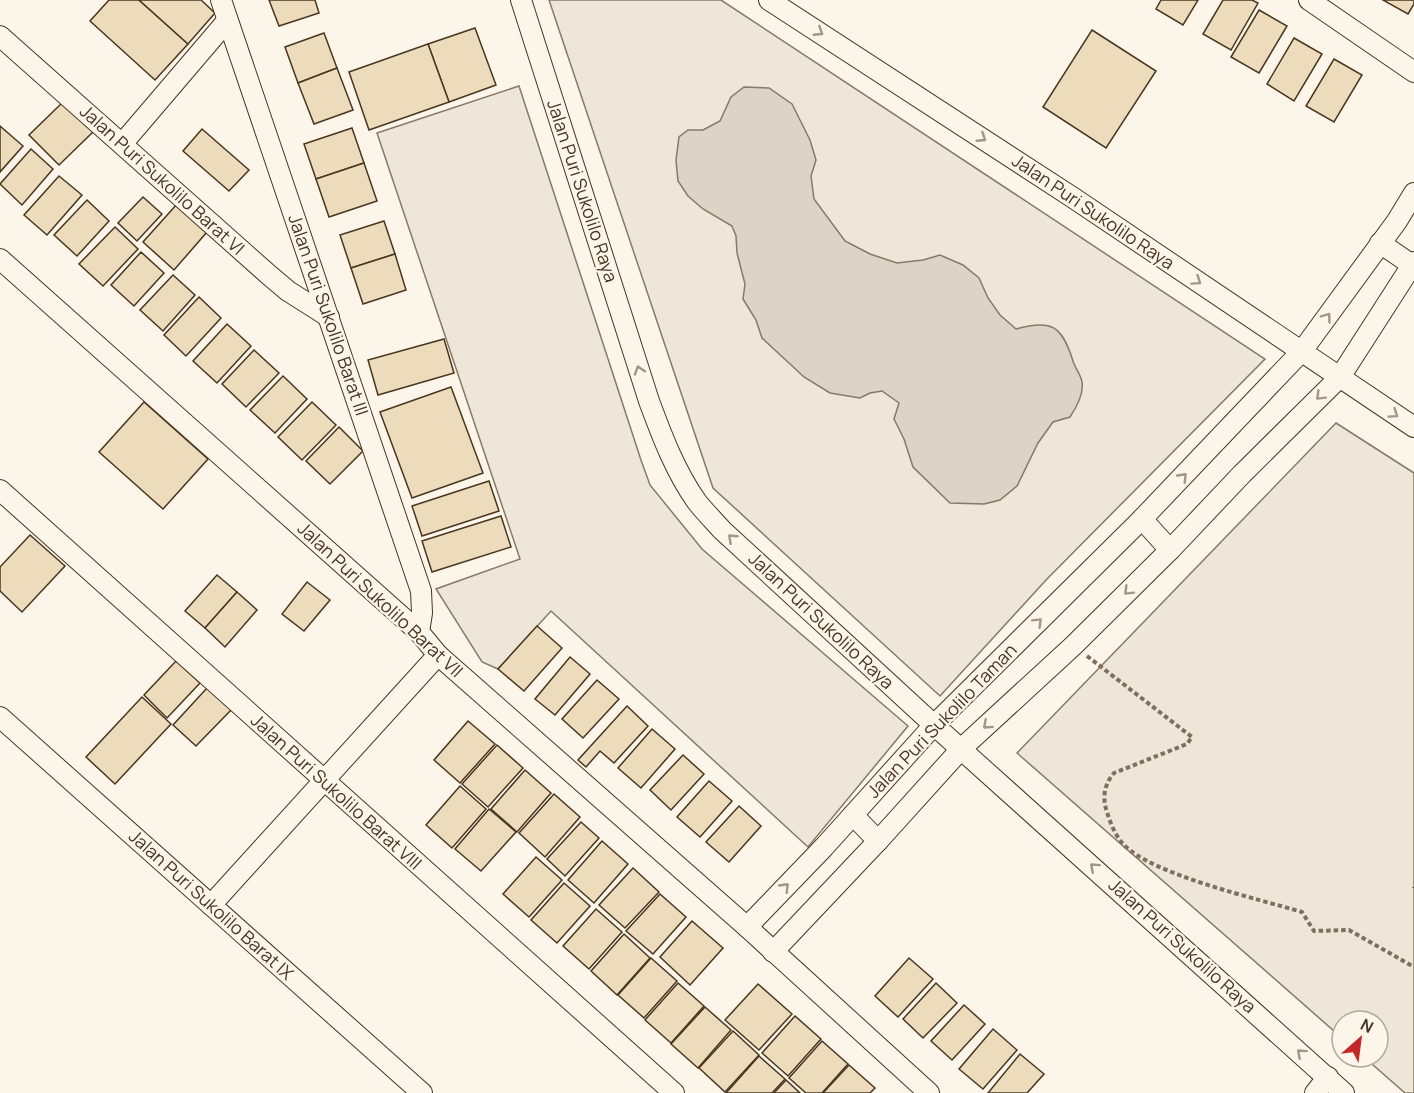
<svg xmlns="http://www.w3.org/2000/svg" width="1414" height="1093" font-family="Manrope,sans-serif">
  <style>
    .green { fill: #ede6d9; stroke: #887966; stroke-width: 1.5 }
    .water { fill: #dcd4c6; stroke: #887966; stroke-width: 1.5 }
    .building { fill: #ecdcbc; stroke: #4a3520; stroke-width: 1.5 }
    .lines { fill: none; stroke-linecap: round; stroke-linejoin: round }
    .minor-casing { stroke: #4a3520; stroke-width: 22 }
    .path { stroke: #7f6f5c; stroke-width: 4; stroke-dasharray: 4.5 3; stroke-linecap: butt }
    .minor { stroke: #fbf6e9; stroke-width: 20 }
    .oneway { stroke: #a29684 }
    .labels { text-anchor: middle; stroke-width: 4.5; stroke-linejoin: round; paint-order: stroke }
    .street-label { font-size: 18px; fill: #4a3520; stroke: #fbf6e9 }
  </style>
  <rect width="100%" height="100%" fill="#fbf6e9"/>
  <!-- green -->
  <g class="green">
    <path d="M549 0H721L1265 359 1046 580 940 696 713 488Z"/>
    <path d="M519 86 641 460 650 485 702 549 908 726 808 847 551 611 498 669 482 662 436 589 520 559 377 133Z"/>
    <path d="M1336 423 1414 473V1093H1405L1364 1057H1378V1021H1342V1038L1017 753Z"/>
  </g>
  <!-- water -->
  <path class="water" d="M744 87 769 88 792 104 810 140 816 160 811 176 814 199 845 241 870 254 897 263 923 260 940 255 963 265 979 278 988 298 1000 315 1016 329C1052 319 1062 326 1073 361 1075 368 1081 375 1082 382 1084 394 1076 408 1070 417L1053 422 1038 443 1017 486 1000 500 984 504 950 503 913 467 904 439 894 419 899 403 882 391 870 393 860 398 830 393 804 377 762 338 756 320 743 299 745 284 737 253 736 236 732 226 703 209 688 196 678 181 676 160 679 137 688 130H703L720 121 731 97Z"/>
  <!-- building -->
  <g class="building">
    <path d="M109 0H139L188 44 155 80 90 21Z"/>
    <path d="M139 0H201L215 13 188 44Z"/>
    <path d="M269 0H315L319 13 279 26Z"/>
    <path d="M1161 0H1198L1183 25 1156 9Z"/>
    <path d="M1223 0H1252L1258 3 1231 50 1203 34Z"/>
    <path d="M1383 0H1414V4L1408 14Z"/>
    <path d="M1259 10 1287 26 1259 73 1231 57Z"/>
    <path d="M475 28 496 85 449 102 428 44Z"/>
    <path d="M1092 30 1156 71 1106 148 1043 107Z"/>
    <path d="M324 33 337 68 298 83 285 47Z"/>
    <path d="M1294 38 1322 54 1294 101 1267 84Z"/>
    <path d="M428 44 449 102 369 130 349 72Z"/>
    <path d="M1334 59 1362 75 1334 122 1306 106Z"/>
    <path d="M337 68 353 110 314 124 298 83Z"/>
    <path d="M63 102 93 132 59 165 29 135Z"/>
    <path d="M0 126 23 146 0 172Z"/>
    <path d="M352 128 364 163 316 179 304 144Z"/>
    <path d="M202 129 249 170 229 191 183 151Z"/>
    <path d="M31 149 53 169 22 205 0 184Z"/>
    <path d="M364 163 377 201 329 217 316 179Z"/>
    <path d="M59 176 82 195 47 235 24 215Z"/>
    <path d="M143 197 162 214 137 241 118 223Z"/>
    <path d="M87 200 109 221 77 256 54 235Z"/>
    <path d="M177 204 207 232 174 270 143 242Z"/>
    <path d="M384 221 395 254 351 268 340 235Z"/>
    <path d="M115 227 138 249 103 286 79 264Z"/>
    <path d="M141 252 164 273 134 306 111 285Z"/>
    <path d="M395 254 406 290 363 304 351 268Z"/>
    <path d="M173 275 195 295 163 331 140 310Z"/>
    <path d="M199 297 221 318 186 356 164 335Z"/>
    <path d="M227 324 251 346 217 383 193 361Z"/>
    <path d="M444 339 454 373 378 395 368 360Z"/>
    <path d="M254 350 279 373 246 407 222 384Z"/>
    <path d="M283 376 307 399 275 433 250 410Z"/>
    <path d="M451 387 483 473 412 498 380 412Z"/>
    <path d="M144 402 208 459 163 509 99 452Z"/>
    <path d="M312 402 336 425 302 460 278 437Z"/>
    <path d="M339 427 363 451 330 484 306 461Z"/>
    <path d="M489 481 499 511 422 536 412 506Z"/>
    <path d="M501 516 511 547 432 572 422 541Z"/>
    <path d="M30 535 65 566 22 612 0 591V567Z"/>
    <path d="M217 575 237 592 205 628 185 611Z"/>
    <path d="M307 582 330 600 304 631 282 614Z"/>
    <path d="M237 592 257 610 225 647 205 628Z"/>
    <path d="M537 626 562 648 524 691 498 669Z"/>
    <path d="M570 657 590 674 555 715 535 699Z"/>
    <path d="M176 661 200 683 167 718 144 695Z"/>
    <path d="M597 680 619 699 583 738 562 719Z"/>
    <path d="M207 688 231 710 196 746 173 725Z"/>
    <path d="M142 697 171 724 115 784 86 757Z"/>
    <path d="M627 706 648 726 614 763 600 751 586 767 578 760Z"/>
    <path d="M468 721 495 744 460 783 434 760Z"/>
    <path d="M652 729 675 749 641 788 618 768Z"/>
    <path d="M497 745 523 768 488 807 462 784Z"/>
    <path d="M683 755 704 774 671 810 650 790Z"/>
    <path d="M525 770 551 793 517 832 491 809Z"/>
    <path d="M709 781 732 801 700 837 677 817Z"/>
    <path d="M460 786 486 809 452 848 426 825Z"/>
    <path d="M554 794 580 817 545 857 519 833Z"/>
    <path d="M739 806 761 826 729 862 706 842Z"/>
    <path d="M489 809 516 832 481 871 455 849Z"/>
    <path d="M581 822 599 838 565 876 547 859Z"/>
    <path d="M602 841 628 864 594 903 568 880Z"/>
    <path d="M536 857 562 880 529 917 503 894Z"/>
    <path d="M633 868 659 892 625 928 599 905Z"/>
    <path d="M564 883 590 906 557 943 531 920Z"/>
    <path d="M660 894 686 917 653 954 626 931Z"/>
    <path d="M596 909 622 932 589 969 563 946Z"/>
    <path d="M692 921 723 948 690 985 660 957Z"/>
    <path d="M624 934 650 958 617 995 591 971Z"/>
    <path d="M651 958 677 981 644 1018 618 995Z"/>
    <path d="M909 958 933 979 898 1017 875 996Z"/>
    <path d="M678 983 704 1006 671 1043 645 1020Z"/>
    <path d="M936 983 957 1003 923 1038 903 1019Z"/>
    <path d="M758 984 792 1014 759 1050 725 1020Z"/>
    <path d="M964 1005 985 1024 952 1060 931 1041Z"/>
    <path d="M705 1007 731 1030 698 1068 671 1044Z"/>
    <path d="M795 1016 821 1039 788 1076 762 1053Z"/>
    <path d="M993 1029 1017 1050 983 1089 959 1069Z"/>
    <path d="M733 1031 759 1055 725 1092 699 1068Z"/>
    <path d="M822 1041 848 1064 822 1093H806L789 1078Z"/>
    <path d="M1020 1054 1044 1074 1027 1093H988Z"/>
    <path d="M759 1056 785 1079 772 1093H726Z"/>
    <path d="M849 1065 875 1088 870 1093H823Z"/>
    <path d="M786 1080 800 1093H774Z"/>
  </g>
  <g class="lines">
    <defs>
      <g id="minor">
        <path d="M221 0 421 591 422 613 419 632"/>
        <path d="M521 0 649 401C662 436 675 471 697 502 705 512 714 521 722 530L934 725 1344 1093"/>
        <path d="M769 0 1072 197 1414 427"/>
        <path d="M1309 0 1414 72"/>
        <path d="M0 36 269 275 288 291 329 317"/>
        <path d="M122 144 227 21"/>
        <path d="M1380 243 1412 265"/>
        <path d="M0 259 419 632 438 655 747 927 929 1093"/>
        <path d="M0 490 674 1093"/>
        <path d="M1142 519 1170 550"/>
        <path d="M0 717 422 1093"/>
        <path d="M853 815 878 841"/>
        <path d="M211 905 438 655"/>
        <path d="M747 927 824 847 934 725 1142 519 1302 351 1397 221 1414 193"/>
        <path d="M773 952 878 841 962 748 1073 646 1170 550 1242 474 1340 377 1414 262"/>
        <path d="M1315 1093 1328 1077"/>
      </g>
    </defs>
    <!-- minor casing -->
    <use href="#minor" class="minor-casing"/>
    <!-- path -->
    <g class="path">
      <path d="M1087 656 1192 737 1187 744 1114 773C1103 786 1102 800 1108 815 1111 825 1116 836 1123 844 1152 875 1259 899 1302 912L1314 931 1349 930 1414 967"/>
      <path d="M1414 887V888"/>
    </g>
    <!-- minor -->
    <use href="#minor" class="minor"/>
  </g>
  <!-- one-way arrows -->
  <defs><path id="oneway-chevron" d="M-2-3.5L2.5 0L-2 3.5" fill="none" stroke-width="1.6" stroke-linecap="round" stroke-linejoin="round" transform="scale(1.5)"/></defs>
  <g class="oneway">
    <use href="#oneway-chevron" transform="translate(819 32) rotate(33)"/>
    <use href="#oneway-chevron" transform="translate(982 138) rotate(33)"/>
    <use href="#oneway-chevron" transform="translate(1197 281) rotate(34)"/>
    <use href="#oneway-chevron" transform="translate(1327 317) rotate(-54)"/>
    <use href="#oneway-chevron" transform="translate(639 370) rotate(-108)"/>
    <use href="#oneway-chevron" transform="translate(1320 396) rotate(135)"/>
    <use href="#oneway-chevron" transform="translate(1394 414) rotate(34)"/>
    <use href="#oneway-chevron" transform="translate(1183 477) rotate(-46)"/>
    <use href="#oneway-chevron" transform="translate(732 538) rotate(-137)"/>
    <use href="#oneway-chevron" transform="translate(1128 591) rotate(135)"/>
    <use href="#oneway-chevron" transform="translate(1038 622) rotate(-45)"/>
    <use href="#oneway-chevron" transform="translate(987 725) rotate(138)"/>
    <use href="#oneway-chevron" transform="translate(1094 867) rotate(-138)"/>
    <use href="#oneway-chevron" transform="translate(785 887) rotate(-46)"/>
    <use href="#oneway-chevron" transform="translate(1301 1053) rotate(-138)"/>
  </g>
  <g class="labels">
    <!-- street labels -->
    <g class="street-label">
      <text transform="translate(162 180) rotate(42)" y="6">Jalan Puri Sukolilo Barat VI</text>
      <text transform="translate(582 191) rotate(72)" y="6">Jalan Puri Sukolilo Raya</text>
      <text transform="translate(1093 212) rotate(34)" y="6">Jalan Puri Sukolilo Raya</text>
      <text transform="translate(328 315) rotate(71)" y="6">Jalan Puri Sukolilo Barat III</text>
      <text transform="translate(380 600) rotate(43)" y="6">Jalan Puri Sukolilo Barat VII</text>
      <text transform="translate(821 621) rotate(43)" y="6">Jalan Puri Sukolilo Raya</text>
      <text transform="translate(942 721) rotate(-46)" y="6">Jalan Puri Sukolilo Taman</text>
      <text transform="translate(336 792) rotate(42)" y="6">Jalan Puri Sukolilo Barat VIII</text>
      <text transform="translate(211 905) rotate(42)" y="6">Jalan Puri Sukolilo Barat IX</text>
      <text transform="translate(1182 946) rotate(42)" y="6">Jalan Puri Sukolilo Raya</text>
    </g>
  </g>
  <!-- north arrow -->
  <g transform="translate(1360 1039) rotate(28)"><circle r="28" fill="#fbf6e9" stroke="#b4a999" stroke-width="1.5"/>
  <path d="M0-4.5L10 22L0 15L-10 22Z" fill="#c62828"/>
  <text y="-9" font-size="16" font-weight="bold" text-anchor="middle" fill="#4a3520">N</text>
  </g>
</svg>
